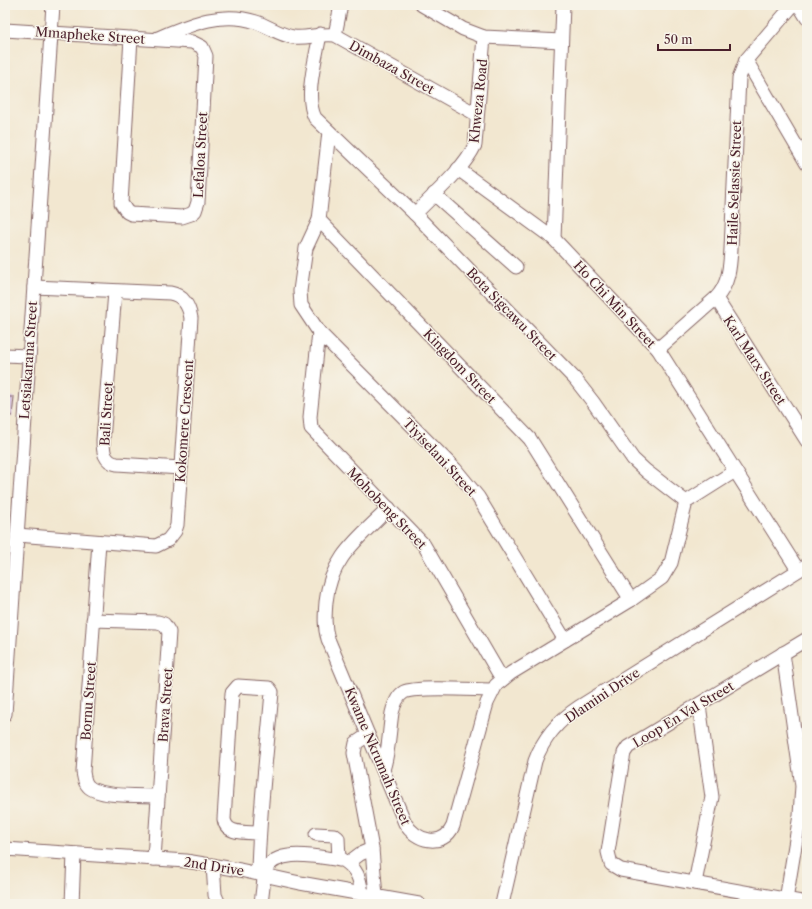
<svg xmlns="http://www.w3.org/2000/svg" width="812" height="909" font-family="'Libre Caslon Text',serif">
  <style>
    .building { fill: #cfb8e2 }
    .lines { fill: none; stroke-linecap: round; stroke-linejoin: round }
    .minor-casing { stroke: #856565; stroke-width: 15 }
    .minor { stroke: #fff; stroke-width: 13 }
    .labels { text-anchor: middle; stroke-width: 3; stroke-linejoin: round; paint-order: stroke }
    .street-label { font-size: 13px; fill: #4a1f2b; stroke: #f7f3e8 }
  </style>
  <rect width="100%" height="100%" fill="#f7f3e8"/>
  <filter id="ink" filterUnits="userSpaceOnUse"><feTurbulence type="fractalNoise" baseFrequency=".025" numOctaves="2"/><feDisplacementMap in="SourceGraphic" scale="8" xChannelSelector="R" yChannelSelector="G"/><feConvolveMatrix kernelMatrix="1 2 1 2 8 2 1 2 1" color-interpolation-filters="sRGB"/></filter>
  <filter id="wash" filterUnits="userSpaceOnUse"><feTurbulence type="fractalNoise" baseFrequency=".012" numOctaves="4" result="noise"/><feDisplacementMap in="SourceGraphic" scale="16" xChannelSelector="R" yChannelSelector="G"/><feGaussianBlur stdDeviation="0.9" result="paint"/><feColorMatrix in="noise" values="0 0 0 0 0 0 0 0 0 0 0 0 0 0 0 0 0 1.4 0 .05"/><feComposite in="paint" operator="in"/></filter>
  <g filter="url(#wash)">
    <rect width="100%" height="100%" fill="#f2e7d0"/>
    <g id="blocks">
      <!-- building -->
      <path class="building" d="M5 397H14L12 416 5 415Z"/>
    </g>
  </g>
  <g filter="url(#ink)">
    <use href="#blocks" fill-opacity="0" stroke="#856565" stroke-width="1"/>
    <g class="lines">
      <defs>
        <g id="minor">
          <path d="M422 5 463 29 484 37 561 41"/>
          <path d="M799 5 807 18"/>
          <path d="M5 30 192 42 202 47 206 56 198 202 195 211 191 214 182 217 131 214 127 212 121 203 131 38"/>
          <path d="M320 34C316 59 304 96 315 118L415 214 575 379 593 402 633 459 646 471 686 502"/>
          <path d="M335 35 341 5"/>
          <path d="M158 38C189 25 222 10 256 22 268 26 280 35 293 37 307 39 320 33 335 35L476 114"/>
          <path d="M746 60 807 164"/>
          <path d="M329 132 319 220 306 248 300 291 301 305 319 332 455 469 478 497 565 640"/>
          <path d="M458 169 554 239 658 349 798 570"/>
          <path d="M434 194 516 267"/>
          <path d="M415 214C434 194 463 170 475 145L484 37"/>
          <path d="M319 220 530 439 631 600"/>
          <path d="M554 239 563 5"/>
          <path d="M115 292 103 440C103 451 104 462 117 464L181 468"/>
          <path d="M716 298 807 441"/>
          <path d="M319 332 310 417 311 428 424 545 502 679"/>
          <path d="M658 349 716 298C729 284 730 267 731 249L739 78 746 60 793 5"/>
          <path d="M5 355 28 356"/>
          <path d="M389 508C359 538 330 558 326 602 325 615 324 627 328 639L405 823C415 841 443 849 453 826L487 703 496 685 511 673 631 600 662 578 671 563 686 502 735 471"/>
          <path d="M17 535 156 546 168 540 175 531 177 525 191 318C189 306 183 295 170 293L34 287"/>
          <path d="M99 542 83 772C84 777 84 782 88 786 99 798 142 795 158 796"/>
          <path d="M93 620 158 622 164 624 169 632 154 859"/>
          <path d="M807 639 628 747 624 753 622 764 608 852 611 864 621 870 807 903"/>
          <path d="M783 653 802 786 800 815 786 900"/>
          <path d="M5 714 53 5"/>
          <path d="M368 735 356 743 354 753 372 849 376 897"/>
          <path d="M383 770C389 752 389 732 392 713 394 705 397 696 404 692 417 686 476 690 493 690"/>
          <path d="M316 834 334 835 338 838 339 860"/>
          <path d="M5 849 186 861 240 870 300 883 419 904"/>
          <path d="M348 863 360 854 372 849"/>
          <path d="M213 865 215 895 219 904"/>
          <path d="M258 873C259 813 267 752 272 692L269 688 238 686 232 693 224 819C226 835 246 832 258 833"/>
          <path d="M695 883 712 797 699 705"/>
          <path d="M72 904 74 854"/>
          <path d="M261 904 265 870C279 846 320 858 343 860 357 868 360 879 362 894"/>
          <path d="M502 904 535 761C543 739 559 720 579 707L807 565"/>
        </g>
      </defs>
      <!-- minor casing -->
      <use href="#minor" class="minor-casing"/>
      <!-- minor -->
      <use href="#minor" class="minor"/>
    </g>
  </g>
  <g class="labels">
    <!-- street labels -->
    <g class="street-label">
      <text transform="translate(90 35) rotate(4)" y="5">Mmapheke Street</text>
      <text transform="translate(392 67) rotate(29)" y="5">Dimbaza Street</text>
      <text transform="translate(478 101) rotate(-84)" y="5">Khweza Road</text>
      <text transform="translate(200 155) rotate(-87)" y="5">Lefaloa Street</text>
      <text transform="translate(734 183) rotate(-88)" y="5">Haile Selassie Street</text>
      <text transform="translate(615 304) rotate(47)" y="5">Ho Chi Min Street</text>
      <text transform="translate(512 314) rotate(46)" y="5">Bota Sigcawu Street</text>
      <text transform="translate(28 360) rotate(-86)" y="5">Letsiakarana Street</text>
      <text transform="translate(755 360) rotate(57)" y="5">Karl Marx Street</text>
      <text transform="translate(460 366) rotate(46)" y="5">Kingdom Street</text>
      <text transform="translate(106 414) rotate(-87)" y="5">Bali Street</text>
      <text transform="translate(184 421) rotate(-86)" y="5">Kokomere Crescent</text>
      <text transform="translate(440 457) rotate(47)" y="5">Tiyiselani Street</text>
      <text transform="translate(387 508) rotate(46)" y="5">Mohobeng Street</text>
      <text transform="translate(602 695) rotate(-34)" y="5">Dlamini Drive</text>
      <text transform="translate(88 701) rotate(-86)" y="5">Bornu Street</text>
      <text transform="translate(165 705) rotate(-86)" y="5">Brava Street</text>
      <text transform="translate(683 714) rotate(-31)" y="5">Loop En Val Street</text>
      <text transform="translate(378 756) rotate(67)" y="5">Kwame Nkrumah Street</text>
      <text transform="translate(214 866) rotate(9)" y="5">2nd Drive</text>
    </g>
  </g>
  <!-- margin -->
  <rect width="812" height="909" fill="none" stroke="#f7f3e8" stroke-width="20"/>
  <!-- scale -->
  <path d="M658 44v6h72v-6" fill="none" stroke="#4a1f2b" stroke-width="2"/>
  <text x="664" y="44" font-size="12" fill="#4a1f2b" stroke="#f7f3e8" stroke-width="3" paint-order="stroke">50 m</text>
</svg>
